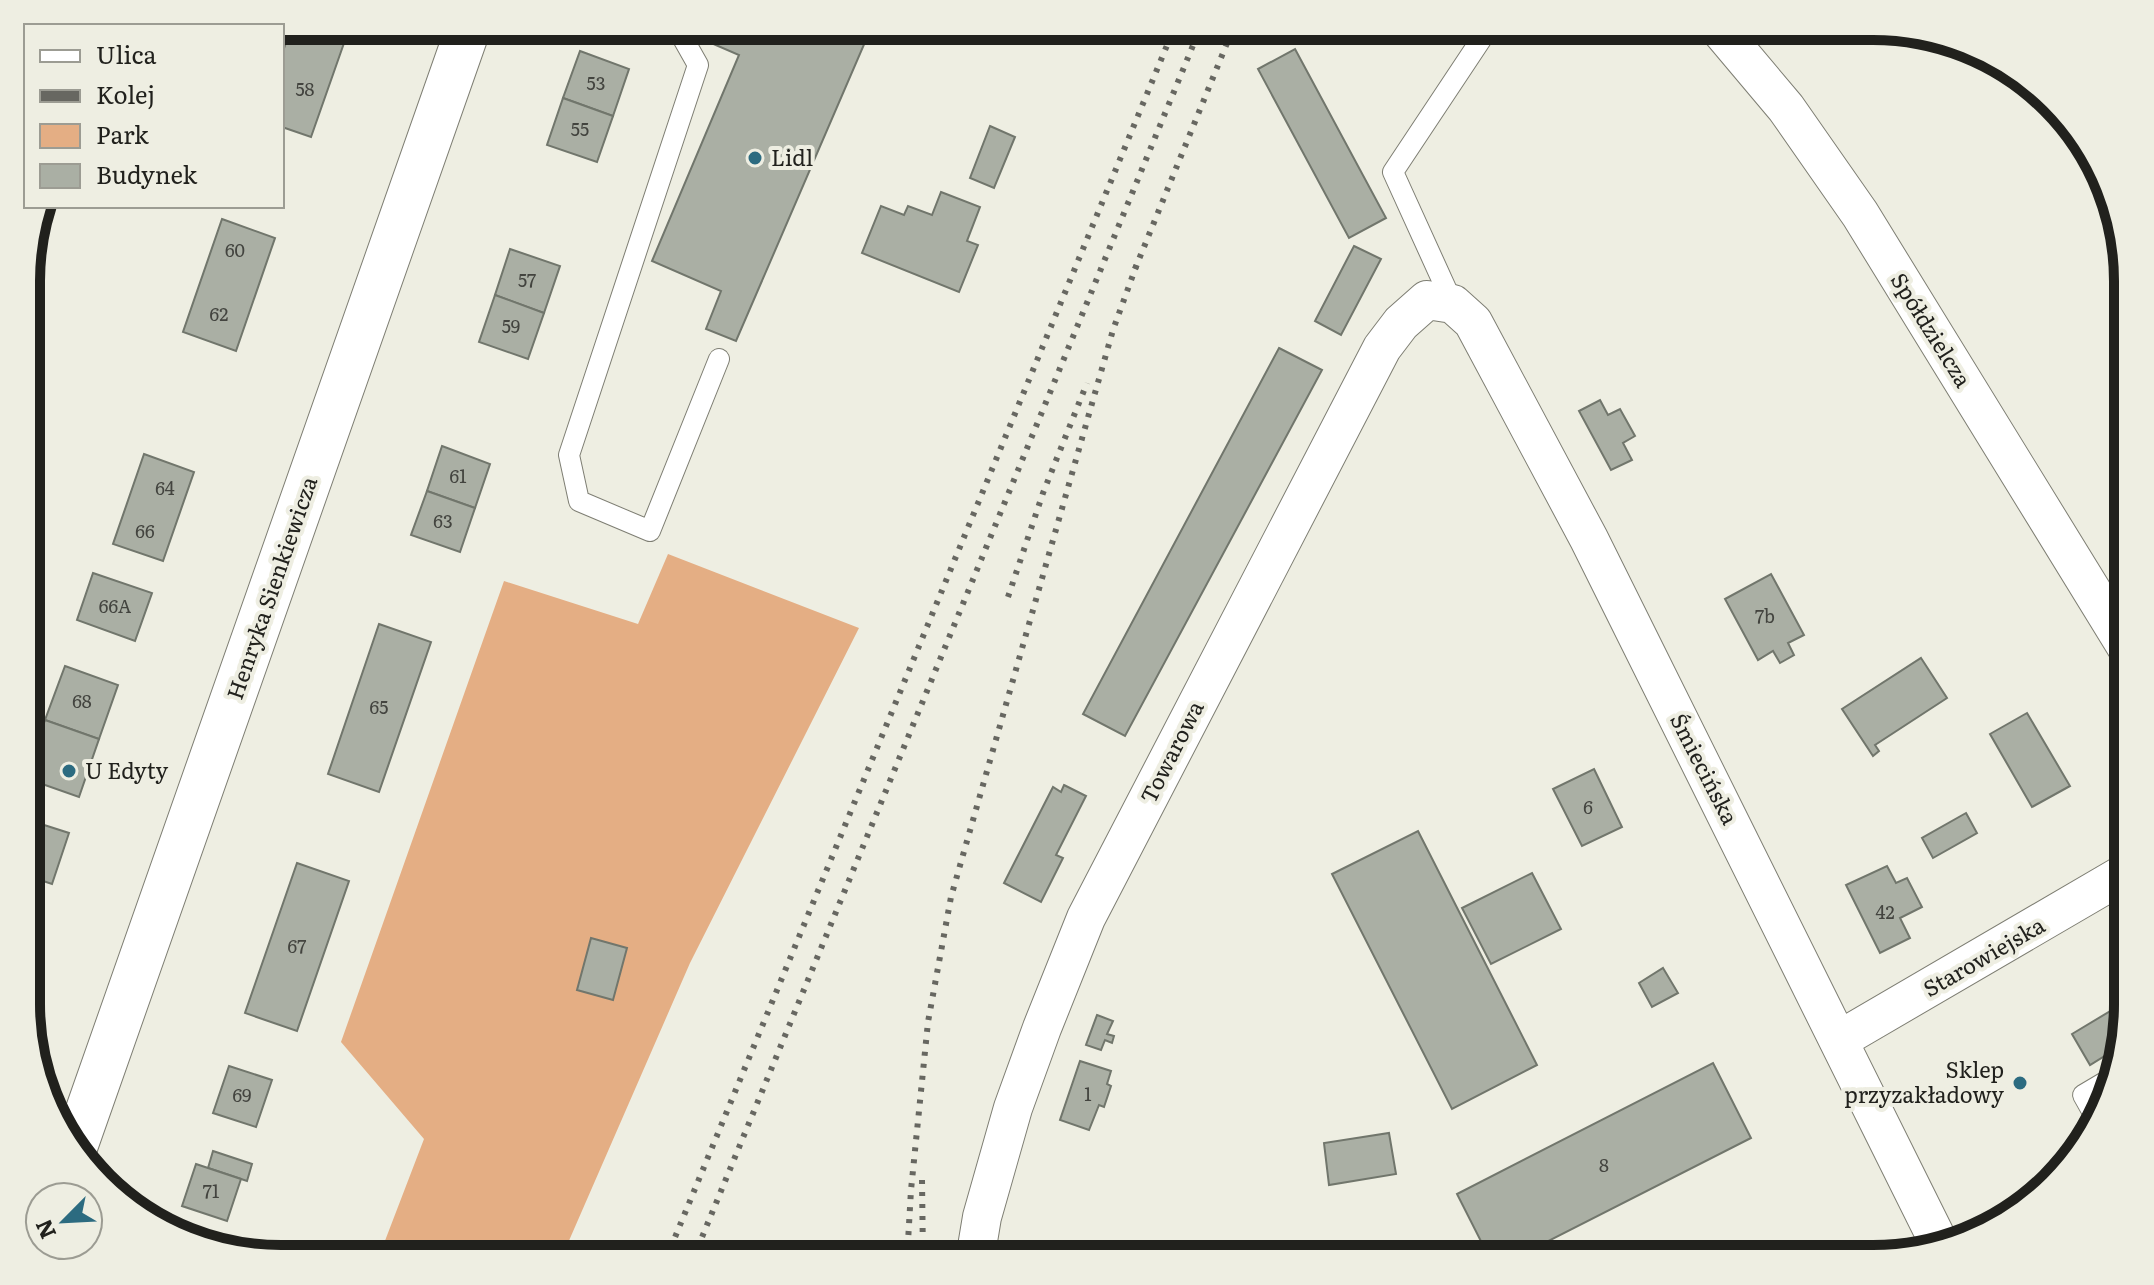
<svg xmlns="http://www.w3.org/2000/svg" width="2154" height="1285" font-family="Literata,serif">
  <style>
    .green { fill: #e4ae84 }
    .building { fill: #aaafa4; stroke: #71766c; stroke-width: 2 }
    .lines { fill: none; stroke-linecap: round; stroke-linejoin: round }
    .lane-casing { stroke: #7e7e73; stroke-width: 22 }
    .street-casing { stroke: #7e7e73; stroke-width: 40 }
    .secondary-casing { stroke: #7e7e73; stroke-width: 46 }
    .lane { stroke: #fff; stroke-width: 20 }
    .street { stroke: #fff; stroke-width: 38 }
    .secondary { stroke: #fff; stroke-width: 44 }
    .rail { stroke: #676761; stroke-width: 6; stroke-dasharray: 4 8; stroke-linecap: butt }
    .poi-dot { fill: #2c6b80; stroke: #eeeee2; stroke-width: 3 }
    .labels { text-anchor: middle; stroke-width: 8; stroke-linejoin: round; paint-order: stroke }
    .number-label { font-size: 18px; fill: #43443f }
    .poi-label { font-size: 22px; fill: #21211d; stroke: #eeeee2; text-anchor: start }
    .street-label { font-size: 22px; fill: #21211d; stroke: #eeeee2 }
    .rim { fill: none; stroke: #21211d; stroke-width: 10 }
  </style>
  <rect width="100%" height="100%" fill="#eeeee2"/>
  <!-- green -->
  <path class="green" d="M668 554 859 628 690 963 561 1259H378L424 1139 341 1042 504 581 638 624Z"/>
  <!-- building -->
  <g class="building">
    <path d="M292 26H350L311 137 282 127V54Z"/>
    <path d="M719 26H872L736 341 706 329 721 291 652 261 739 55 711 43Z"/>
    <path d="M1295 49 1386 218 1349 238 1258 69Z"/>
    <path d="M580 51 629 69 613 116 563 98Z"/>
    <path d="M563 98 613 116 597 162 547 145Z"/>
    <path d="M990 126 1015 137 994 188 970 178Z"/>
    <path d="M941 192 980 207 967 241 978 245 959 292 862 253 881 206 904 215 908 206 932 215Z"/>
    <path d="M222 219 275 238 236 351 183 332Z"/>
    <path d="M1354 246 1381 259 1341 335 1315 321Z"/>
    <path d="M510 249 560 266 544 313 495 295Z"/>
    <path d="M495 295 544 313 528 359 479 342Z"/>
    <path d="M1279 348 1322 370 1125 736 1083 714Z"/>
    <path d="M1600 400 1608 415 1620 409 1635 436 1623 443 1632 460 1611 470 1579 411Z"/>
    <path d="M442 446 490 464 475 508 427 491Z"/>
    <path d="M144 454 194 472 163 561 113 544Z"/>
    <path d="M427 491 475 508 460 552 411 535Z"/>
    <path d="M93 573 152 593 135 641 77 620Z"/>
    <path d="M1771 574 1804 635 1788 643 1794 655 1780 663 1773 651 1758 660 1725 599Z"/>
    <path d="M379 624 431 642 379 792 328 774Z"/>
    <path d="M1921 658 1947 698 1875 745 1879 751 1873 756 1842 709Z"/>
    <path d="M65 666 118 685 99 739 45 720Z"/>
    <path d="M2027 713 2070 786 2032 807 1990 734Z"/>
    <path d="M45 720 99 739 79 797 28 779V770Z"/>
    <path d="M1594 769 1622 827 1582 846 1553 789Z"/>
    <path d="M1064 785 1086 796 1056 855 1063 858 1041 902 1004 883 1053 787 1061 792Z"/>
    <path d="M1966 813 1977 833 1933 858 1922 838Z"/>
    <path d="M41 824 69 833 52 884 28 876V828L39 832Z"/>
    <path d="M1418 831 1537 1065 1452 1109 1332 874Z"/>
    <path d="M297 863 349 881 297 1031 245 1013Z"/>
    <path d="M1887 866 1896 883 1907 878 1922 907 1900 918 1910 938 1880 953 1846 885Z"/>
    <path d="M1532 873 1561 929 1491 964 1462 908Z"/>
    <path d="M591 938 627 948 613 1000 577 990Z"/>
    <path d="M1663 968 1678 993 1652 1007 1639 983Z"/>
    <path d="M2127 1001V1020L2119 1047 2090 1065 2072 1034Z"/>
    <path d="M1097 1015 1113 1021 1107 1034 1114 1036 1112 1043 1105 1040 1101 1050 1086 1045Z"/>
    <path d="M1080 1061 1111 1071 1107 1084 1111 1086 1104 1107 1099 1105 1089 1130 1060 1120Z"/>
    <path d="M1713 1063 1751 1138 1513 1259H1490L1457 1194Z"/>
    <path d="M229 1066 272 1080 256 1127 213 1113Z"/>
    <path d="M1389 1133 1396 1174 1329 1185 1324 1143Z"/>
    <path d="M213 1151 252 1164 247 1181 208 1168Z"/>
    <path d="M196 1164 241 1179 227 1221 182 1206Z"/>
  </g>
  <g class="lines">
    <defs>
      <g id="lane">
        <path d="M676 26 698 65 569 455 579 501 650 531 719 359"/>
        <path d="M1453 304 1393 172 1490 26"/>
        <path d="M2097 1120 2083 1095 2110 1079"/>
      </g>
      <g id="street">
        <path d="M1717 26 1786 108 1860 214 2127 648"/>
        <path d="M1839 1040 2127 872"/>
        <path d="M975 1259 982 1217 1013 1108 1042 1028 1086 918 1382 348 1401 323 1427 300 1453 304 1473 322 1589 539 1939 1243"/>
      </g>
      <path id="secondary" d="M74 1150 469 26"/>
    </defs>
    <!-- lane casing -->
    <use href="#lane" class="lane-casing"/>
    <!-- street casing -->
    <use href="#street" class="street-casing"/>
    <!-- secondary casing -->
    <use href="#secondary" class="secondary-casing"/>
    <!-- lane -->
    <use href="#lane" class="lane"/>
    <!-- street -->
    <use href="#street" class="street"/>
    <!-- secondary -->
    <use href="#secondary" class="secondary"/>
    <!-- rail -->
    <g class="rail">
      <path d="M1135 269 1234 26"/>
      <path d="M1008 597 1043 493 1087 383"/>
      <path d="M922 1180 923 1259"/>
      <path d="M666 1259 1175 26"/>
      <path d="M693 1259 1201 26"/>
      <path d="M907 1259 911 1190 928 1022 951 897 1113 330 1138 261"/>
    </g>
  </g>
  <!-- markers -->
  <g class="poi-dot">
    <circle cx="755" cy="158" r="8"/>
    <circle cx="69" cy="771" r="8"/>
    <circle cx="2020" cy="1083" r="8"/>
  </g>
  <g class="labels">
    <!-- number labels -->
    <g class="number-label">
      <text x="596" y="90">53</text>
      <text x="305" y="96">58</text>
      <text x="580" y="136">55</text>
      <text x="235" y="257">60</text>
      <text x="527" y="287">57</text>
      <text x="219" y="321">62</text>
      <text x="511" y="333">59</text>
      <text x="458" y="483">61</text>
      <text x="165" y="495">64</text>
      <text x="443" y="528">63</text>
      <text x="145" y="538">66</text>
      <text x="115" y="613">66A</text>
      <text x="1765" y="623">7b</text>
      <text x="82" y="708">68</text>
      <text x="379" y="714">65</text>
      <text x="1588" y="814">6</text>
      <text x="1885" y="919">42</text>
      <text x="297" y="953">67</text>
      <text x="1088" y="1101">1</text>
      <text x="242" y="1102">69</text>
      <text x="1604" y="1172">8</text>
      <text x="211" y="1198">71</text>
    </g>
    <!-- poi labels -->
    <g class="poi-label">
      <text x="771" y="166">Lidl</text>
      <text x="85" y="779">U Edyty</text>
      <text x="2004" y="1078" text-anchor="end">Sklep<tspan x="2004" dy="25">przyzakładowy</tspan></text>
    </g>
    <!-- street labels -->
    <g class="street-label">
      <text transform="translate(1931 330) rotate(58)" y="8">Spółdzielcza</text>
      <text transform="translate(272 588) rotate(-71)" y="8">Henryka Sienkiewicza</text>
      <text transform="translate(1172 752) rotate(-63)" y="8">Towarowa</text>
      <text transform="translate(1704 769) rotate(63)" y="8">Śmiecińska</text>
      <text transform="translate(1984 957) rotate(-30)" y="8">Starowiejska</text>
    </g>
  </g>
  <!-- crop -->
  <path d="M0 0H2154V1285H0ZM281 40H1873A241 241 0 0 1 2114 281V1004A241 241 0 0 1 1873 1245H281A241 241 0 0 1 40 1004V281A241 241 0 0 1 281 40Z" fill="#eeeee2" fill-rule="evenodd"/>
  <path class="rim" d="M281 40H1873A241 241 0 0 1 2114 281V1004A241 241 0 0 1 1873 1245H281A241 241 0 0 1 40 1004V281A241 241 0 0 1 281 40Z"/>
  <!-- legend -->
  <rect x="24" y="24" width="260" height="184" fill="#eeeee2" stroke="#9c9c93" stroke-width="2"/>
  <rect x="40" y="50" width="40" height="12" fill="#ffffff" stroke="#9c9c93" stroke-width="2"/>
  <text x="96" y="64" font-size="24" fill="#21211d">Ulica</text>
  <rect x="40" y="90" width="40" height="12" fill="#676761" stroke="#9c9c93" stroke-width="2"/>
  <text x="96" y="104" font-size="24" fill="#21211d">Kolej</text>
  <rect x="40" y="124" width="40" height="24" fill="#e4ae84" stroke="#9c9c93" stroke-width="2"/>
  <text x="96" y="144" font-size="24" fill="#21211d">Park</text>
  <rect x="40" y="164" width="40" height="24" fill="#aaafa4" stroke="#9c9c93" stroke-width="2"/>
  <text x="96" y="184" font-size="24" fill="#21211d">Budynek</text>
  <!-- north arrow -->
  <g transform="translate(64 1221) rotate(246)"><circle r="38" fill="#eeeee2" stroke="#9c9c93" stroke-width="2"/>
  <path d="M0-6L14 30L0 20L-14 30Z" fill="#2c6b80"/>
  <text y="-12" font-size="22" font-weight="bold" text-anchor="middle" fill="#21211d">N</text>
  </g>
</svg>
